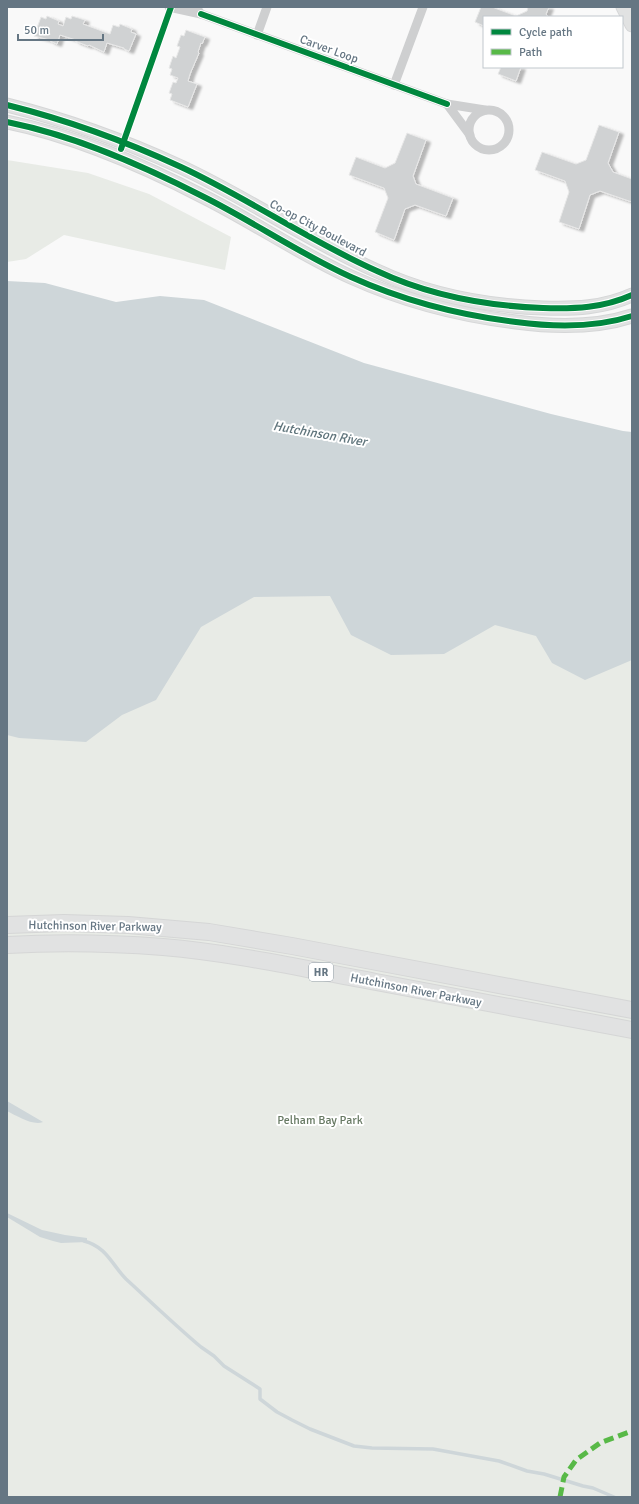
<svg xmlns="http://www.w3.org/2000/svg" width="639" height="1504" font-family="Signika,sans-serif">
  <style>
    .green { fill: #e8ebe6 }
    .water { fill: #ced6d9 }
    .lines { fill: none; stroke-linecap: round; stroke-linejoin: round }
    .stream { stroke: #ced6d9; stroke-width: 3.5 }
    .building { fill: #d0d2d3; stroke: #e8e8e8; filter: url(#shadow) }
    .secondary-casing { stroke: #d5d6d7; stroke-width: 15 }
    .highway-casing { stroke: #d5d6d6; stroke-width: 18 }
    .street { stroke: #cecfd0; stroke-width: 9 }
    .secondary { stroke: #e1e2e2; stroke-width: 13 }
    .highway { stroke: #e1e2e2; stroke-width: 16 }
    .quiet { stroke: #58b947; stroke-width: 5; stroke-dasharray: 10 5; stroke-linecap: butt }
    .cycleway-casing { stroke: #fff; stroke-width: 8 }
    .cycleway { stroke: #00873e; stroke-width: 6 }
    .labels { text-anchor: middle; stroke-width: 4; stroke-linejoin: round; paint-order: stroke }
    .shield { fill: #fff; stroke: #939fa8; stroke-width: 1 }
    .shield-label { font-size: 11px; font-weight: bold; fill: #657683 }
    .street-label { font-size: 12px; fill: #657683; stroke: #fff }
    .park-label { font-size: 12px; fill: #687a64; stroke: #fff }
    .water-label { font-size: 13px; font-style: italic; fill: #60757c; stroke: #fff }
  </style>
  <defs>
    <filter id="shadow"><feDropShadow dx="4.5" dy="2.5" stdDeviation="1" flood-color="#0004"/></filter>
  </defs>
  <rect width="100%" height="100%" fill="#f9f9f9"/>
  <!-- green -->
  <g class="green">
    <path d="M7 160 88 173 149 194 231 237 225 270 64 235 26 259 7 262Z"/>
    <path d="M7 481 632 601V1497H7Z"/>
  </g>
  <!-- water -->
  <g class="water">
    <path d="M7 281 45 283 116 302 160 296 204 300 364 363 551 414 623 431 632 432V660L585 680 552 663 536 636 495 625 444 654 391 655 351 635 330 596 254 597 201 627 156 700 122 715 86 742 19 738 7 735Z"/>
    <path d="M7 1101 43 1122C33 1126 17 1116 7 1111Z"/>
    <path d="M7 1213 42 1230 65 1235 87 1238V1242L61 1243 53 1241 40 1237 7 1217Z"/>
  </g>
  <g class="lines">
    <!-- stream -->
    <path class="stream" d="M84 1241C107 1247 112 1265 126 1279 151 1302 175 1325 201 1347L214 1356 224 1366 260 1389V1399L277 1412 292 1420 310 1429 354 1446 372 1448 433 1449 499 1461 527 1471 544 1474 583 1486 593 1488 614 1497"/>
  </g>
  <!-- building -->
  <g class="building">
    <path d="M481 7H492L516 16 527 11 528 7H549L546 14 548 17H484V26L475 22Z"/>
    <path d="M47 16 59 21 58 24 63 26 66 17 71 19 72 16 85 20 83 24 110 34 113 25 119 27 120 24 132 29 131 32 136 34 129 51 124 49V48L107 43 104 52 89 45 88 46 75 41 76 40 60 35 57 44 50 41V40L34 36 41 17 46 19Z"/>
    <path d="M186 30 205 37 202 44 201 43 198 52 199 53 190 74 188 81 197 84 188 107 170 100 172 94 169 93 173 82 176 83 178 78 170 75 172 69 169 68 173 56 176 58 180 47 177 46 181 35 184 36Z"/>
    <path d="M501 67H521L516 81 498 74Z"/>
    <path d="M599 125 619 132 608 163 613 172 632 179V202L600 191 590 195 579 229 559 222 569 192 565 181 535 170 542 152 576 164 586 160Z"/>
    <path d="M407 133 426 140 413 176 416 184 453 198 446 216 415 205 405 209 394 240 375 232 388 198 384 188 349 175 356 157 385 168 395 163Z"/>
  </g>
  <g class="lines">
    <defs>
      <g id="secondary">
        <path d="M623 7 632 25"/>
        <path d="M7 105C67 120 125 141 181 167 248 198 309 241 377 271 428 295 488 306 543 308 575 309 603 308 632 295"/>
        <path d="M7 122C76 136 142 165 204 197 254 222 300 254 351 277 404 301 458 315 516 322 553 327 595 328 632 316"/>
      </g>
      <g id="highway">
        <path d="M7 925 64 923 128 925 209 932 292 946 632 1010"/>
        <path d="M7 945C59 942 111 943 163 947 234 953 305 969 376 982 461 998 547 1014 632 1030"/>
      </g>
    </defs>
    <!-- secondary casing -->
    <use href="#secondary" class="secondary-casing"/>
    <!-- highway casing -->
    <use href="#highway" class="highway-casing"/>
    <!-- street -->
    <g class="street">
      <path d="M169 7 201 14 196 7"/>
      <path d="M201 14 447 104"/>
      <path d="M257 35 267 7"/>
      <path d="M394 85 423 7"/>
      <circle cx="489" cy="130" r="20"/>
      <path d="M470 135 447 104 485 110"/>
    </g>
    <!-- secondary -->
    <use href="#secondary" class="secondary"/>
    <!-- highway -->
    <use href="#highway" class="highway"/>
    <!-- quiet -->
    <path class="quiet" d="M560 1497 564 1477 576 1460 600 1443 632 1431"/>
    <defs>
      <g id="cycleway">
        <path d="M201 14 447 104"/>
        <path d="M7 105C67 120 125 141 181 167 248 198 309 241 377 271 428 295 488 306 543 308 575 309 603 308 632 295"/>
        <path d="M7 122C76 136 142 165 204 197 254 222 300 254 351 277 404 301 458 315 516 322 553 327 595 328 632 316"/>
        <path d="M121 149 171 7"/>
      </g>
    </defs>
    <!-- cycleway casing -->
    <use href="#cycleway" class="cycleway-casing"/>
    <!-- cycleway -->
    <use href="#cycleway" class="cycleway"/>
  </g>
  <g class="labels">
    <!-- shield labels -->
    <rect class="shield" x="309" y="963" width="24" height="18" rx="3"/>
    <g class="shield-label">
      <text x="321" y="976">HR</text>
    </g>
    <!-- street labels -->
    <g class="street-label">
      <text transform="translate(329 49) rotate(20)" y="4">Carver Loop</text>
      <text transform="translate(318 228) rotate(28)" y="4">Co-op City Boulevard</text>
      <text transform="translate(95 926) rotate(1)" y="4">Hutchinson River Parkway</text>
      <text transform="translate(416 990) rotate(11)" y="4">Hutchinson River Parkway</text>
    </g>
    <!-- park labels -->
    <g class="park-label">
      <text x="320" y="1124">Pelham Bay Park</text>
    </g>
    <!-- water labels -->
    <g class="water-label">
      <text transform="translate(320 433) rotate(10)" y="5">Hutchinson River</text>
    </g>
  </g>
  <!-- border -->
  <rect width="639" height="1504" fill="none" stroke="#657683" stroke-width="16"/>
  <!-- legend -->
  <rect x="483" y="16" width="140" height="52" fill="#ffffff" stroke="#c1c8cd"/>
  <rect x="491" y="29" width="20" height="6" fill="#00873e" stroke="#c1c8cd"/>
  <text x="519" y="36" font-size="12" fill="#657683">Cycle path</text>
  <rect x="491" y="49" width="20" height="6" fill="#58b947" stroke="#c1c8cd"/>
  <text x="519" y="56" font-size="12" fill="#657683">Path</text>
  <!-- scale -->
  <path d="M18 34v6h85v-6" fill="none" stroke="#657683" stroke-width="2"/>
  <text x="24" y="34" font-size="12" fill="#657683" stroke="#ffffff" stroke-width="3" paint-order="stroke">50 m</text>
</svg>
